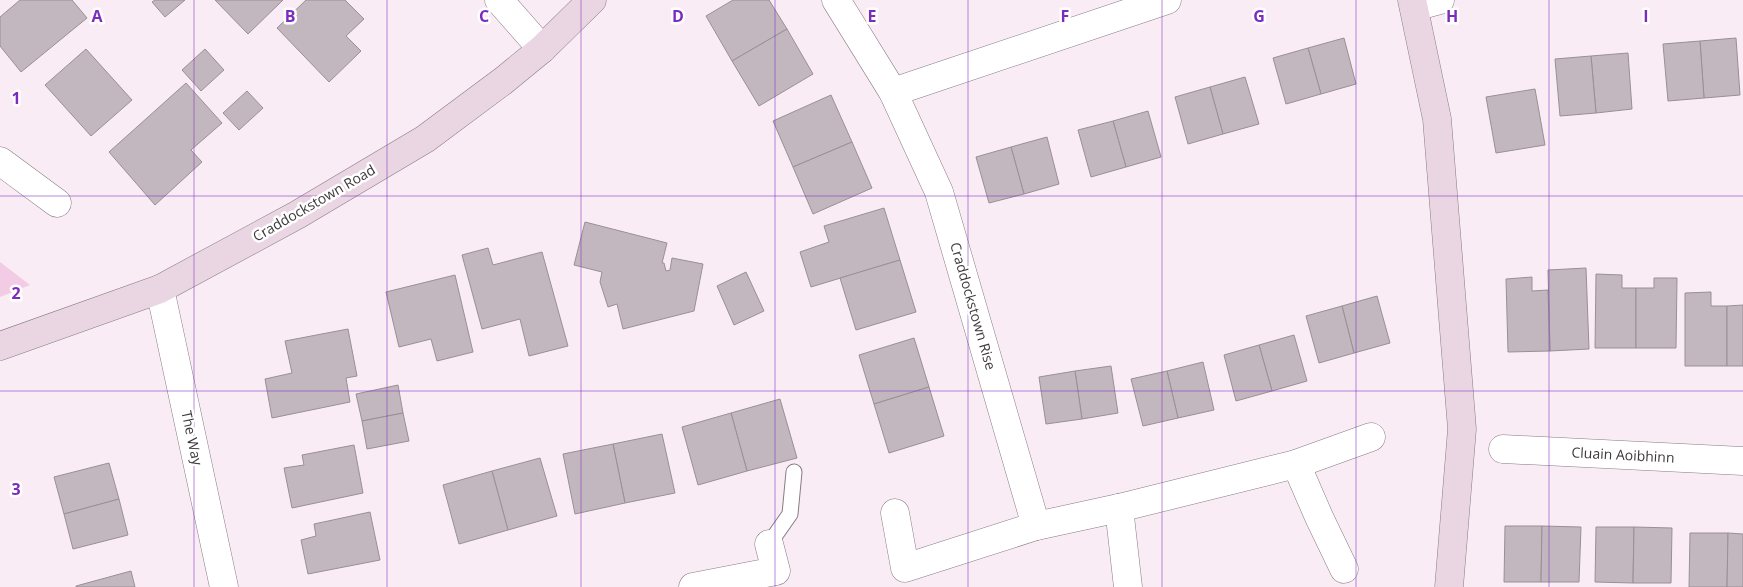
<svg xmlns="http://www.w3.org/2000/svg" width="1743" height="587" font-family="'Open Sans',sans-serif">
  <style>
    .green { fill: #f2cce4 }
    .building { fill: #c3b7bf; stroke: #9b8f96 }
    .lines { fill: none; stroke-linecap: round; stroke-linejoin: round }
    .lane-casing { stroke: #877c83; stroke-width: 17 }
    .street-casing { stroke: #877c83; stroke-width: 29 }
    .secondary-casing { stroke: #877c83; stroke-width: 29 }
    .lane { stroke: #fff; stroke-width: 15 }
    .street { stroke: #fff; stroke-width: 28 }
    .secondary { stroke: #ead6e3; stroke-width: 28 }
    .grid { fill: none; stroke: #7b2cbf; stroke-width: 1; stroke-opacity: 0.55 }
    .labels { text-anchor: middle; stroke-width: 5; stroke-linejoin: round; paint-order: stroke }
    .street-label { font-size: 14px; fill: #3d383b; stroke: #fff }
    .grid-label { font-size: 16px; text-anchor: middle; font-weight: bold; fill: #7b2cbf; stroke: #fff; stroke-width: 5; stroke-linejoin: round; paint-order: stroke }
  </style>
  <rect width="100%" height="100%" fill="#f9ecf4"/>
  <!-- green -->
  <path class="green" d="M0 262 30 285 0 297Z"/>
  <!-- building -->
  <g class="building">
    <path d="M20 0H72L87 18 21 72 0 46V17Z"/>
    <path d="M155 0H185L165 17 152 2Z"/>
    <path d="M215 0H283L248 34Z"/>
    <path d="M306 0H345L364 19 346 36 361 51 329 82 277 28Z"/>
    <path d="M733 0H769L787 29 732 61 706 16Z"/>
    <path d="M787 29 813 74 759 106 732 61Z"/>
    <path d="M1344 38 1356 84 1321 94 1308 48Z"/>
    <path d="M1736 38 1740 95 1704 98 1700 41Z"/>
    <path d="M1700 41 1704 98 1668 101 1663 44Z"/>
    <path d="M1308 48 1321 94 1286 104 1273 58Z"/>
    <path d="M86 49 132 100 91 136 45 85Z"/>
    <path d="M205 49 224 70 201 91 182 70Z"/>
    <path d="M1628 53 1632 109 1596 113 1591 56Z"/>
    <path d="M1591 56 1596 113 1560 116 1555 59Z"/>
    <path d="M1245 77 1259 124 1223 134 1210 87Z"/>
    <path d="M186 83 222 123 191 150 202 162 155 205 109 152Z"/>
    <path d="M1210 87 1223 134 1188 144 1175 97Z"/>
    <path d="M1535 89 1545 145 1496 153 1486 97Z"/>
    <path d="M247 91 263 108 239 130 223 113Z"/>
    <path d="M831 95 852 142 793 167 773 121Z"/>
    <path d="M1148 111 1161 157 1126 167 1113 121Z"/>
    <path d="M1113 121 1126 167 1091 177 1078 130Z"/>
    <path d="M1047 137 1059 184 1024 194 1011 147Z"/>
    <path d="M852 142 872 188 813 214 793 167Z"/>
    <path d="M1011 147 1024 194 989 203 976 157Z"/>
    <path d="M884 208 900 260 811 287 800 252 829 242 824 226Z"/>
    <path d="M585 222 667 243 662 263H664L666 271 670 270 672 258 703 264 694 311 623 329 617 304 608 307 600 282 602 272 574 265Z"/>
    <path d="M488 248 493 265 542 252 568 346 529 356 520 319 482 329 462 255Z"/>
    <path d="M900 260 916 312 856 330 840 278Z"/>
    <path d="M1586 268 1589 349 1550 351 1548 270Z"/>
    <path d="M746 272 764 311 734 325 717 286Z"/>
    <path d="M1596 274 1622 275V288H1636V348H1595Z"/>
    <path d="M455 275 473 352 437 361 431 339 399 347 386 292Z"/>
    <path d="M1532 277V291L1548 290 1550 351 1508 352 1506 279Z"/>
    <path d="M1654 278H1677L1676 348H1636V288H1654Z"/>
    <path d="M1711 292V306H1727V366H1685V293Z"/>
    <path d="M1377 296 1390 343 1354 353 1342 306Z"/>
    <path d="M1743 305V366H1727V306Z"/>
    <path d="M1342 306 1354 353 1319 363 1306 316Z"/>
    <path d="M348 329 357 376 346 378 350 402 272 418 265 379 292 373 285 341Z"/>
    <path d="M1294 335 1307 381 1272 391 1259 345Z"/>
    <path d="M914 338 929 387 874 404 859 355Z"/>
    <path d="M1259 345 1272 391 1236 401 1224 355Z"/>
    <path d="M1203 362 1214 410 1178 418 1167 371Z"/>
    <path d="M1111 366 1118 413 1082 419 1075 371Z"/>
    <path d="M1075 371 1082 419 1046 424 1039 377Z"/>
    <path d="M1167 371 1178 418 1143 426 1131 379Z"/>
    <path d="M398 385 403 413 362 421 356 394Z"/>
    <path d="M929 387 944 436 889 453 874 404Z"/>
    <path d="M780 399 797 458 747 471 731 413Z"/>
    <path d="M403 413 409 441 367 449 362 421Z"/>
    <path d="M731 413 747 471 698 485 682 427Z"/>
    <path d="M662 434 675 493 625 503 613 444Z"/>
    <path d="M613 444 625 503 575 514 563 454Z"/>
    <path d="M354 445 363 493 292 508 284 468 304 465 302 455Z"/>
    <path d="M540 458 557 516 508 530 492 471Z"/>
    <path d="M109 463 119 499 64 514 54 477Z"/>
    <path d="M492 471 508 530 459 544 443 485Z"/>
    <path d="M119 499 128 535 73 549 64 514Z"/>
    <path d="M370 512 380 560 308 574 301 540 316 536 314 524Z"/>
    <path d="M1505 526H1542L1541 582H1504Z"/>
    <path d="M1542 526 1581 527 1579 582H1541Z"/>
    <path d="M1596 527H1634L1633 583 1595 582Z"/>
    <path d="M1634 527 1672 528 1671 583H1633Z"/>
    <path d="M1690 533H1728L1727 587H1689Z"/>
    <path d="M1728 533 1743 534V587H1727Z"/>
    <path d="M131 571 135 587H76V586Z"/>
  </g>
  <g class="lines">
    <defs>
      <path id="lane" d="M769 544 790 514 794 472"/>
      <g id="street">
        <path d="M499 0 542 49"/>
        <path d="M836 0 893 92 939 192 1036 526 905 568 895 513"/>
        <path d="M1414 7 1440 0"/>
        <path d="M893 92 1167 0"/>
        <path d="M0 161 57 203"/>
        <path d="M160 289 224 587"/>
        <path d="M1503 449 1743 461"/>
        <path d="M1296 464 1319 517 1344 569"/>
        <path d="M1119 508 1128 587"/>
        <path d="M1036 526 1119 508 1296 464 1371 437"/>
        <path d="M693 587 776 571 769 544"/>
      </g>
      <g id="secondary">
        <path d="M1412 0 1437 119 1462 429 1449 587"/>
        <path d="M0 346 160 289 297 215 425 139 503 81 542 49 592 0"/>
      </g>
    </defs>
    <!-- lane casing -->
    <use href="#lane" class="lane-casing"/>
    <!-- street casing -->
    <use href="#street" class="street-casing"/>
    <!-- secondary casing -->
    <use href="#secondary" class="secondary-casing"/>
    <!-- lane -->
    <use href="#lane" class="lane"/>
    <!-- street -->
    <use href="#street" class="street"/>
    <!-- secondary -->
    <use href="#secondary" class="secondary"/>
  </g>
  <!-- grid -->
  <path class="grid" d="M194 0V587M387 0V587M581 0V587M775 0V587M968 0V587M1162 0V587M1356 0V587M1549 0V587M0 196H1743M0 391H1743"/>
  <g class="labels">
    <!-- street labels -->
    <g class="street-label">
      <text transform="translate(314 203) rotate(-30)" y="5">Craddockstown Road</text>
      <text transform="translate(973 306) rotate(74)" y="5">Craddockstown Rise</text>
      <text transform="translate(192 438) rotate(78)" y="5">The Way</text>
      <text transform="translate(1623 455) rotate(3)" y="5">Cluain Aoibhinn</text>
    </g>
  </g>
  <g class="grid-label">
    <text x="97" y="22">A</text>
    <text x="290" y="22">B</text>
    <text x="484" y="22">C</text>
    <text x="678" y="22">D</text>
    <text x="872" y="22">E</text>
    <text x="1065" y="22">F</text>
    <text x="1259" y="22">G</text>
    <text x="1452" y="22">H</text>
    <text x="1646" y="22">I</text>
    <text x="16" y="104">1</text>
    <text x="16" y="299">2</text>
    <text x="16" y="495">3</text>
  </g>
</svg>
